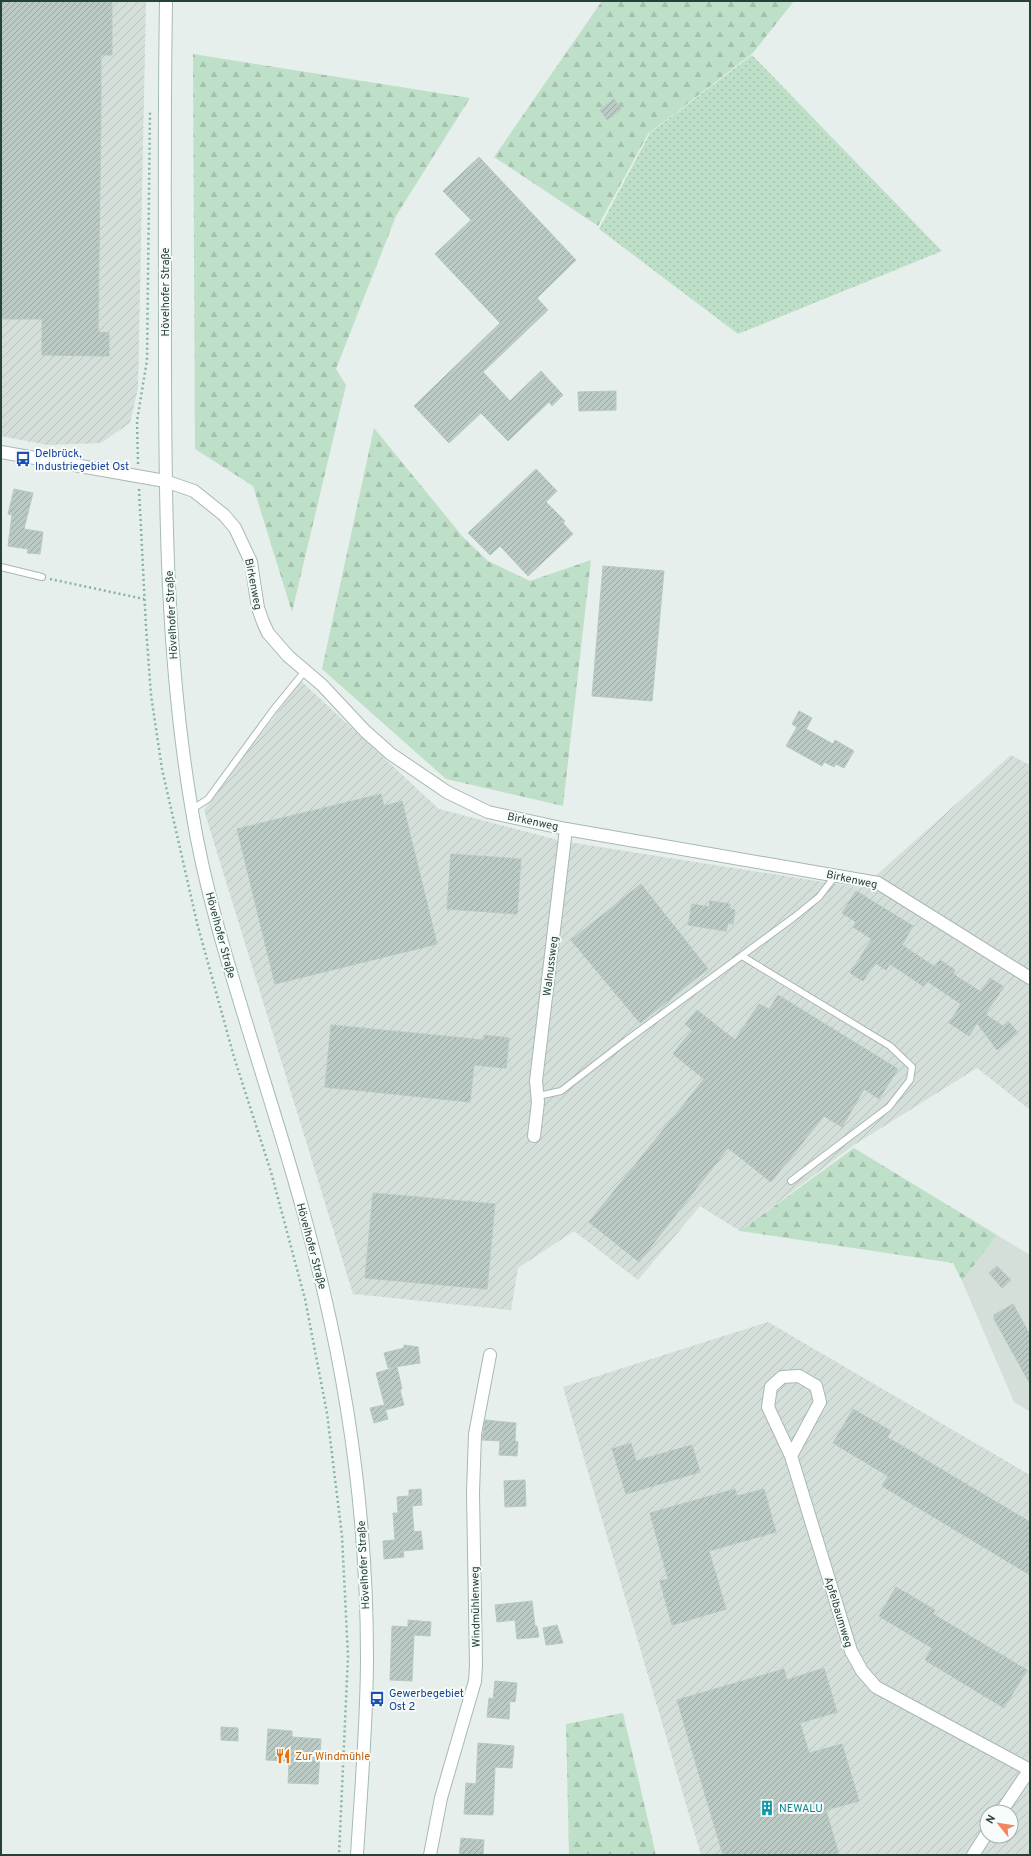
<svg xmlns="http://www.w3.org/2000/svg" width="1031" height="1856" font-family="Overpass,sans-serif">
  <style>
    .built { fill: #d4dfda }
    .industrial { fill: url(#industrial-furrows); fill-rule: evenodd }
    .grass { fill: url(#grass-dots) }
    .forest { fill: url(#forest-firs) }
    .building { fill: url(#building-hatch); stroke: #b8c9c2 }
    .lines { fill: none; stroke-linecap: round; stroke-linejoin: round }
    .service-casing { stroke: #a8b8b2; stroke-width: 8 }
    .minor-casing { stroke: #a8b8b2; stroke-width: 14 }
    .secondary-casing { stroke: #a4bbb3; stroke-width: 14 }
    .path { stroke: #86b3a5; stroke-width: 2.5; stroke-dasharray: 2 3; stroke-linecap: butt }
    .service { stroke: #fff; stroke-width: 6 }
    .minor { stroke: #fff; stroke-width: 12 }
    .secondary { stroke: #fff; stroke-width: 12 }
    .labels { text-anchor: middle; stroke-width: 4; stroke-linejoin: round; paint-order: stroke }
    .street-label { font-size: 11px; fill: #24423a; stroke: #f7fbf9 }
    .transit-label { font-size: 11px; fill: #164399; stroke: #f7fbf9; text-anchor: start }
    .food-label { font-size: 11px; fill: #c56008; stroke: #f7fbf9; text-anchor: start }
    .culture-label { font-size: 11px; fill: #0d838f; stroke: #f7fbf9; text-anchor: start }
  </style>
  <defs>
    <pattern id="industrial-furrows" width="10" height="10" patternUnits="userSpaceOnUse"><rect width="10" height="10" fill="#d4dfda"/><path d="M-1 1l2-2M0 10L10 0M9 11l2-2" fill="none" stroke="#b6c1bc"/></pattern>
    <pattern id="grass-dots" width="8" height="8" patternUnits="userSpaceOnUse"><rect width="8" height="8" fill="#bfe0c8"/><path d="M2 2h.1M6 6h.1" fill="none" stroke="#a4c1ad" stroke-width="1.8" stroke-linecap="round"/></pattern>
    <pattern id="forest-firs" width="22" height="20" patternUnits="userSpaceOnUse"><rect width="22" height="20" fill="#bfe0c8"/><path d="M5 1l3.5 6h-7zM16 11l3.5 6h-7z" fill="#a4c1ad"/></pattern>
    <pattern id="building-hatch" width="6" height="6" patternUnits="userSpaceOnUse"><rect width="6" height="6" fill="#bbcac4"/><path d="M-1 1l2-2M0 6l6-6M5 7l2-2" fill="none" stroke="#98a6a0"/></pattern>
  </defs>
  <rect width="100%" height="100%" fill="#e6efeb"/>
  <!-- built -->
  <path class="built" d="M997 1235 1030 1255V1412L1014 1402 962 1281Z"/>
  <!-- industrial -->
  <g class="industrial">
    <path d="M1 1H146L138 388 130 423 101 443 47 445 1 436Z"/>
    <path d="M301 681 439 809 562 841 862 888 1011 755 1030 765V1110L977 1068 854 1145 740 1231 700 1206 638 1280 574 1231 518 1268 511 1310 353 1294 204 810Z"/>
    <path d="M768 1322 1030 1475V1855H701L563 1387ZM987 1812H1011V1836H987Z"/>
  </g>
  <!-- grass -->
  <path class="grass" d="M752 55 942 251 738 334 599 229 650 133Z"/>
  <!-- forest -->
  <g class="forest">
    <path d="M602 1H794L753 53 648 134 598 226 494 157Z"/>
    <path d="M193 54 470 98 396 216 336 369 346 385 292 612 253 486 195 449Z"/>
    <path d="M374 428 463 537 488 561 530 581 591 560 563 806 446 779 322 669Z"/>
    <path d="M854 1148 997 1235 962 1281 953 1263 740 1231Z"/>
    <path d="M623 1713 656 1855H569L566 1724Z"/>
  </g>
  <!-- building -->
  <g class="building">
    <path d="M1 1H112V55H101V110L98 332 109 333V356L42 355V319H1Z"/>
    <path d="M614 99 621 109 607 120 600 110Z"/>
    <path d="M479 157 576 260 537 298 548 310 483 372 510 401 541 371 563 395 552 406 549 402 508 441 481 413 449 443 414 406 500 323 435 254 471 220 443 191Z"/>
    <path d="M616 391V410L579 411 578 392Z"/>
    <path d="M536 469 557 491 546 502 565 521 563 523 573 534 528 576 500 546 490 555 468 533Z"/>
    <path d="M14 489 33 493 24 529 43 532 40 554 27 553 28 549 8 546 12 515 8 514Z"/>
    <path d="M603 566 664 571 652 701 592 696Z"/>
    <path d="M799 711 812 718 806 729 833 744 835 740 854 751 844 768 836 764 834 767 824 762 822 766 786 746 797 727 792 724Z"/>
    <path d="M381 794 384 806 402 801 437 944 275 984 237 829Z"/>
    <path d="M451 854 521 859 517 914 447 909Z"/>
    <path d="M641 884 708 969 640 1023 571 940Z"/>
    <path d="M856 891 913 926 902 945 935 967 940 960 955 970 953 974 981 992 990 978 1004 987 985 1014 1003 1026 1008 1021 1018 1033 997 1050 977 1023 969 1036 949 1023 961 1004 927 981 923 986 890 964 886 970 875 963 863 981 850 973 872 939 853 927 856 922 842 913Z"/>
    <path d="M710 901 730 904V909L735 910 733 924 728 923 726 931 688 925 692 904 709 907Z"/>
    <path d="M778 995 898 1069 879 1099 864 1089 842 1127 824 1116 771 1182 728 1148 639 1262 589 1222 704 1079 673 1054 692 1030 685 1024 697 1010 735 1040 759 1004 769 1009Z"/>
    <path d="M331 1025 484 1040V1035L509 1038 506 1068 474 1065 470 1102 325 1087Z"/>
    <path d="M373 1193 495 1204 487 1289 365 1278Z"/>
    <path d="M997 1266 1011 1280 1002 1288 989 1273Z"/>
    <path d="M1013 1304 1030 1335V1384L994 1319V1315Z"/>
    <path d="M404 1345 418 1347 420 1363 388 1368 384 1353 404 1348Z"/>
    <path d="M397 1367 402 1389 400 1390 404 1405 386 1410 376 1373Z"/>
    <path d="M384 1405 388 1419 374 1423 370 1408Z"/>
    <path d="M853 1409 891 1431 887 1437 1030 1522V1575L882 1486 888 1476 833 1443Z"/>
    <path d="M485 1420 516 1423 515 1441 518 1442 517 1456 499 1455 500 1441 482 1440Z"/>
    <path d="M631 1443 636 1461 692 1445 700 1472 626 1494 612 1449Z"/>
    <path d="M525 1480 526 1506 505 1507 504 1481Z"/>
    <path d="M421 1489 422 1505 412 1506 414 1532 421 1531 423 1549 403 1551 404 1557 384 1559 383 1541 395 1540 393 1513H398L397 1497 409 1496V1490Z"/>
    <path d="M735 1489 737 1496 764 1489 776 1532 709 1551 726 1609 672 1625 660 1581 668 1579 650 1513Z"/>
    <path d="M896 1587 935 1610 933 1614 1027 1670 1004 1708 925 1660 932 1648 879 1616Z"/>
    <path d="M532 1601 535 1626H537L539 1637 517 1639 515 1620 497 1622 495 1605Z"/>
    <path d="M408 1620 431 1622 430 1636 414 1635 412 1681 390 1680 392 1626 408 1627Z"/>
    <path d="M557 1625 563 1643 546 1645 543 1628Z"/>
    <path d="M824 1668 837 1712 800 1723 809 1753 842 1744 859 1801 826 1810 839 1855H723L677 1700 784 1669 787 1680Z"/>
    <path d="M495 1681 517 1683 515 1702 510 1701 509 1719 487 1717 489 1698 493 1699Z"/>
    <path d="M221 1727 238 1728V1741L221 1740Z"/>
    <path d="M268 1729 292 1731V1737L321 1739 318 1784 288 1783 289 1761 266 1760Z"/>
    <path d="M478 1743 514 1746 512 1768 495 1767 493 1815 464 1814 466 1783 476 1784Z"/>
    <path d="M461 1838 484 1840 483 1855H459Z"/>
  </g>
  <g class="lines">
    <defs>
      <g id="service">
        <path d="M1 567 42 577"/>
        <path d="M191 810 208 799 274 709 305 671"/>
        <path d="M742 956 890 1046 912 1067 910 1080 889 1107 791 1181"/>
        <path d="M538 1096 561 1091 627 1040 793 918 819 897 836 875"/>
      </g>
      <g id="minor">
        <path d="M1 452 165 481 194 491 224 515 235 528 251 562 258 608 263 622 268 633 288 656 322 685 365 731 391 754 447 792 488 812 566 829 878 883 1030 978"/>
        <path d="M534 1136 538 1102 536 1081 566 829"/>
        <path d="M791 1456 820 1402 816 1386 799 1376 782 1377 771 1387 768 1407 791 1456 851 1651 862 1671 876 1687 1030 1770"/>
        <path d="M1001 1812 1030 1769"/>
        <path d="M430 1855 441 1798 475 1681 476 1665 473 1493 475 1434 490 1355"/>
        <path d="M973 1855 987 1833"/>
      </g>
      <path id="secondary" d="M166 1C164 117 165 234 165 350 165 504 166 659 192 811 205 892 230 970 254 1048 279 1129 305 1210 324 1293 352 1412 367 1534 367 1657 367 1723 361 1789 357 1855"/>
    </defs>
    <!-- service casing -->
    <use href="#service" class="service-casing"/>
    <!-- minor casing -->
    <use href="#minor" class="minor-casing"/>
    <!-- secondary casing -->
    <use href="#secondary" class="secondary-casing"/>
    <!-- path -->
    <g class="path">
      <path d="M138 464 137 421 147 360 150 110"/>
      <path d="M139 489 146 627 151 695 162 769 197 923 234 1057 271 1172 305 1299 327 1413 342 1536 348 1656 339 1855"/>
      <path d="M50 579 144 599"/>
    </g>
    <!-- service -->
    <use href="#service" class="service"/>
    <!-- minor -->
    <use href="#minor" class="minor"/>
    <!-- secondary -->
    <use href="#secondary" class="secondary"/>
  </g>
  <!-- icons -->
  <defs>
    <symbol id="bus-bare" viewBox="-9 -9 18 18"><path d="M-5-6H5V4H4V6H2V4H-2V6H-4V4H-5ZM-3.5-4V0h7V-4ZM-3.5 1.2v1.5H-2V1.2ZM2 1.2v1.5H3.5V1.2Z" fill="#1a4fb4" stroke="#f7fbf9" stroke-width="2.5" paint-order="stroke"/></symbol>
    <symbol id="restaurant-bare" viewBox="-9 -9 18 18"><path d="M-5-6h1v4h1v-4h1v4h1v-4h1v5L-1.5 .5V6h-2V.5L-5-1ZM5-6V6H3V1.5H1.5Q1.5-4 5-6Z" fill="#e8710a" stroke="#f7fbf9" stroke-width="2.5" paint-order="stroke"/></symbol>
    <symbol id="building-bare" viewBox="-9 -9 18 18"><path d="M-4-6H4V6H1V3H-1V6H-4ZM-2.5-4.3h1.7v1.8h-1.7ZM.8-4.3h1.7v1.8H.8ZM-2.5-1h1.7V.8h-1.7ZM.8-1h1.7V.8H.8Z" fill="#0f9aa8" stroke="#f7fbf9" stroke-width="2.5" paint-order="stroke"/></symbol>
  </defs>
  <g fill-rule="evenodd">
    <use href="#bus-bare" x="12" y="448" width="22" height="22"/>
    <use href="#bus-bare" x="366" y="1688" width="22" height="22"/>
    <use href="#restaurant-bare" x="272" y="1745" width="22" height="22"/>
    <use href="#building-bare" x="756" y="1797" width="22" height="22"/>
  </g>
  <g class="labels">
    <!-- street labels -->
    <g class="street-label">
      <text transform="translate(165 292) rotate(-90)" y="4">Hövelhofer Straße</text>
      <text transform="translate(254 584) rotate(79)" y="4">Birkenweg</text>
      <text transform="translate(171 615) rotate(-93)" y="4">Hövelhofer Straße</text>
      <text transform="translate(533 821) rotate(12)" y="4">Birkenweg</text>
      <text transform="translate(852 879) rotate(12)" y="4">Birkenweg</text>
      <text transform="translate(221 935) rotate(75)" y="4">Hövelhofer Straße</text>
      <text transform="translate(550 966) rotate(-83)" y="4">Walnussweg</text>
      <text transform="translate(312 1246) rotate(75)" y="4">Hövelhofer Straße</text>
      <text transform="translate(363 1565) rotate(-93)" y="4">Hövelhofer Straße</text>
      <text transform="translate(475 1607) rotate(-91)" y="4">Windmühlenweg</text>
      <text transform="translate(839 1612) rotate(73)" y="4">Apfelbaumweg</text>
    </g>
    <!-- transit labels -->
    <g class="transit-label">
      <text x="35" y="457">Delbrück,<tspan x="35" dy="13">Industriegebiet Ost</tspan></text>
      <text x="389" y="1697">Gewerbegebiet<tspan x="389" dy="13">Ost 2</tspan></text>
    </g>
    <!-- food labels -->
    <g class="food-label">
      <text x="295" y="1760">Zur Windmühle</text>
    </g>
    <!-- culture labels -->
    <g class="culture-label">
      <text x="779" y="1812">NEWALU</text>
    </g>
  </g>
  <!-- border -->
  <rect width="1031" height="1856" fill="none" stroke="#24423a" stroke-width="4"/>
  <!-- north arrow -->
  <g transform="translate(999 1824) rotate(300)"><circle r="19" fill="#f7fbf9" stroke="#a3b1ad"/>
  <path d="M0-3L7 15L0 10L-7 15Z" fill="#f4845f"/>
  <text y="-6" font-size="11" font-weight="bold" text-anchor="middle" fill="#24423a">N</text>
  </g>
</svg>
